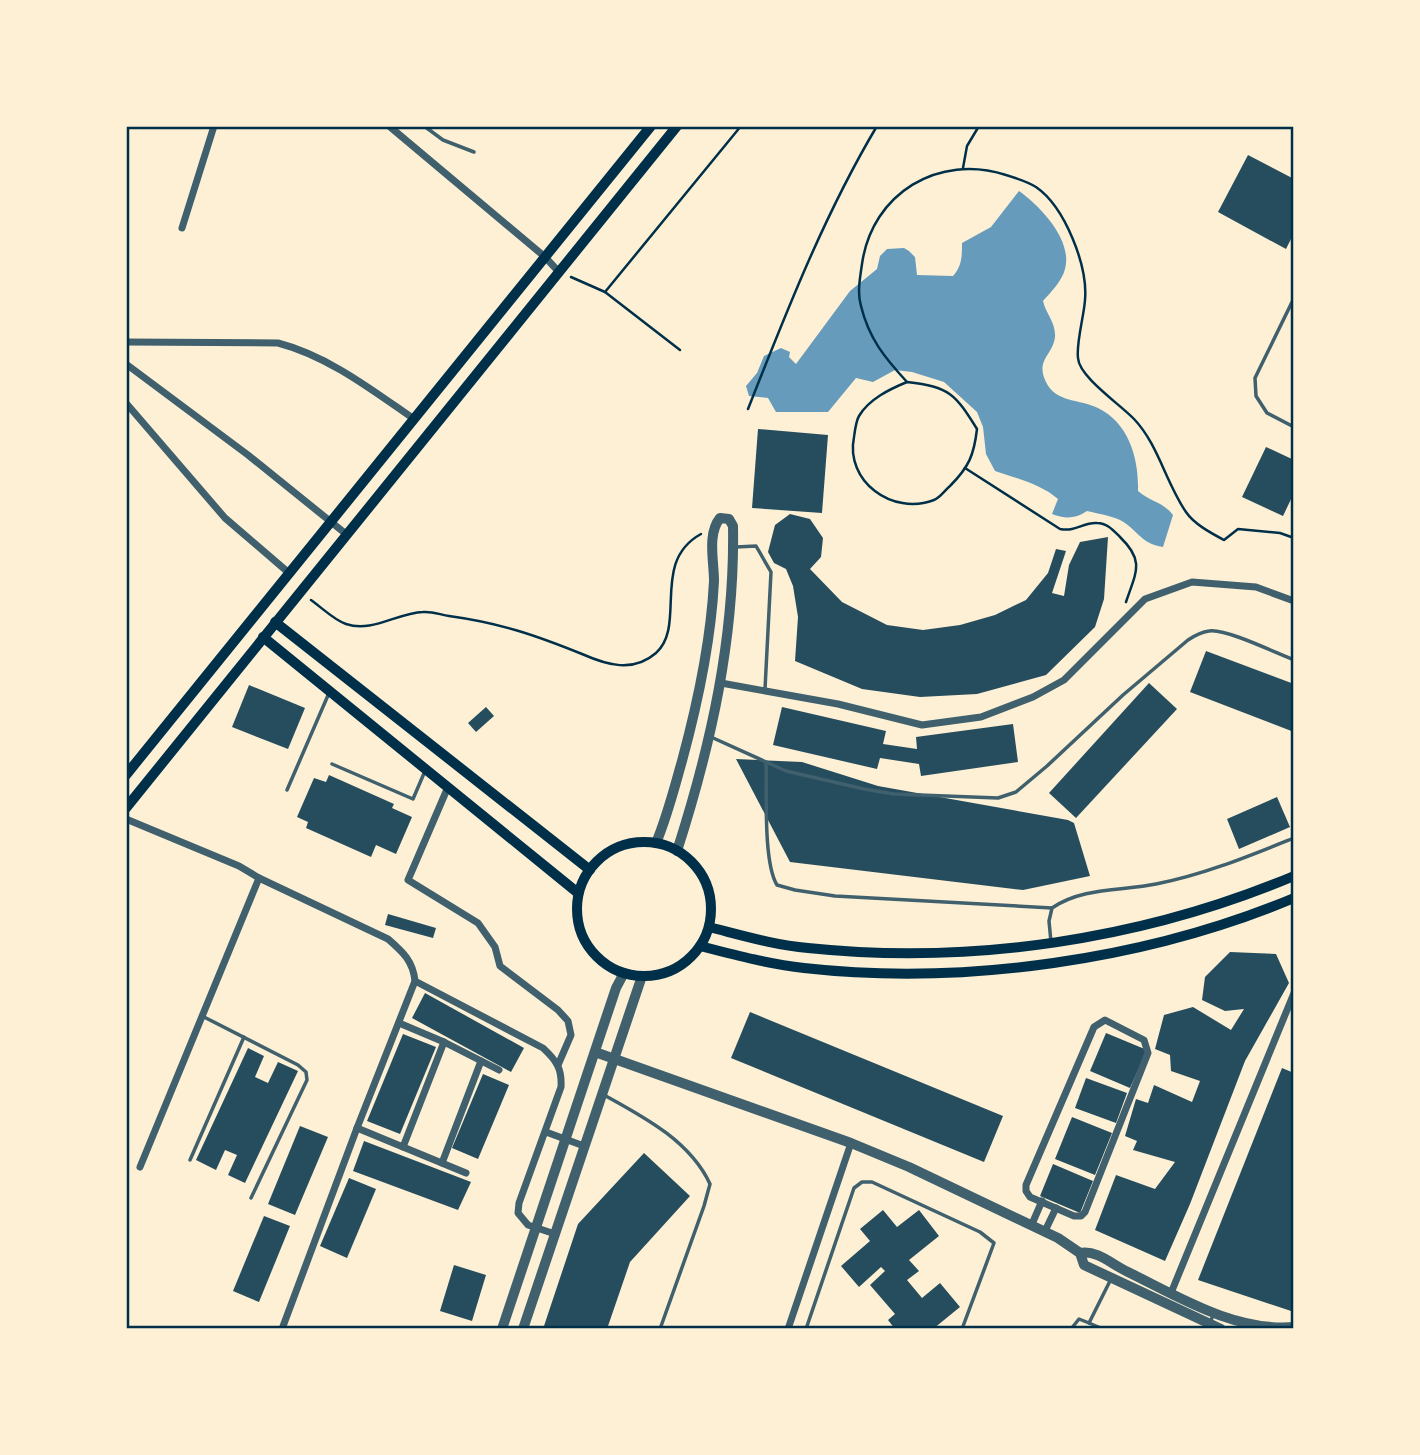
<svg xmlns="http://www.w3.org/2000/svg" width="1420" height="1455" font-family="'IBM Plex Sans',sans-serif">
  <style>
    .water { fill: #669bbc }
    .building { fill: #264d5e }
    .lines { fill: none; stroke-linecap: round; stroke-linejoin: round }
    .path { stroke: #003049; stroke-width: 2.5 }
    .service { stroke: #3f606c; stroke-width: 3.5 }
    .minor { stroke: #3f606c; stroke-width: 7 }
    .tertiary { stroke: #3f606c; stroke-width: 10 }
    .secondary { stroke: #003049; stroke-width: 10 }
    .neatline { fill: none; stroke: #003049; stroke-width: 2.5 }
  </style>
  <rect width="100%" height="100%" fill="#fdf0d5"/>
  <!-- water -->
  <path class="water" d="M1019 191C1040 206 1073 240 1065 269 1062 281 1051 292 1043 301 1046 314 1056 323 1055 337 1053 355 1035 360 1046 382 1056 403 1080 399 1098 408 1129 423 1139 459 1138 491 1151 502 1163 502 1173 515L1163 547C1143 544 1140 534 1125 523 1115 516 1099 514 1087 511 1075 519 1065 519 1052 514L1058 499C1041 484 1016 478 995 471L986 454 983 427 977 412 944 382 912 372 895 370 873 382 856 378 828 412H776L768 398 749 396 746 386 757 373 764 356 781 348 790 352 789 357 796 364 850 291 877 269 880 256 887 249 904 248 909 251 915 257 917 275 953 276C962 266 962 256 962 243L991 227Z"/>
  <!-- building -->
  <g class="building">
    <path d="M1248 155 1294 179V233L1286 249 1218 212Z"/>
    <path d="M758 429 828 435 822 513 752 508Z"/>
    <path d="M1266 447 1294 460V493L1283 516 1242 497Z"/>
    <path d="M790 514 810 519 823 538 821 557 810 569 842 602 887 625 923 630 960 625 995 615 1026 600 1048 573 1056 549 1066 551 1052 593 1064 596 1069 565 1080 542 1108 537 1104 599 1095 627 1046 675 977 694 920 697 862 689 795 661 798 617 793 586 786 569 774 563 768 552 775 525Z"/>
    <path d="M1206 651 1294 684V732L1190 692Z"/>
    <path d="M1149 683 1177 709 1076 818 1049 793Z"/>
    <path d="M249 685 305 708 288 749 232 727Z"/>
    <path d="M486 707 494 716 476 732 468 723Z"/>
    <path d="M782 707 886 731 883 744 917 749 916 737 1013 724 1018 762 921 776 919 764 880 758 877 769 773 745Z"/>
    <path d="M736 759 802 762 878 786 1068 820 1074 823 1090 876 1023 890 790 862Z"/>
    <path d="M329 775 394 804 392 808 412 817 396 854 376 845 371 857 306 828 308 822 297 817 314 778 326 782Z"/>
    <path d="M1277 797 1290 827 1239 849 1227 819Z"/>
    <path d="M388 914 436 928 433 938 385 925Z"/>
    <path d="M1230 952 1276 954 1289 983 1245 1061 1190 1204 1165 1261 1095 1230 1116 1175 1155 1189 1175 1162 1133 1150 1137 1141 1125 1136 1136 1099 1148 1103 1154 1085 1192 1102 1200 1081 1171 1071 1170 1055 1155 1049 1164 1015 1193 1007 1231 1030 1244 1009 1225 1011 1202 1000 1205 977Z"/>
    <path d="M425 993 524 1048 511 1072 412 1018Z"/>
    <path d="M750 1012 1003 1116 984 1162 731 1058Z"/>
    <path d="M1106 1033 1147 1050 1130 1088 1090 1071Z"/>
    <path d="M403 1034 436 1047 400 1134 367 1121Z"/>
    <path d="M248 1048 264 1056 255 1077 268 1083 278 1062 298 1071 245 1183 228 1175 237 1155 225 1150 216 1170 196 1160Z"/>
    <path d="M1282 1068 1294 1073V1312L1198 1280Z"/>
    <path d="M483 1074 509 1085 478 1159 452 1148Z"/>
    <path d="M1086 1078 1127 1093 1116 1123 1075 1108Z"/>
    <path d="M1072 1117 1112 1133 1095 1175 1055 1159Z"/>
    <path d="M300 1126 328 1137 295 1215 268 1204Z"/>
    <path d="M364 1141 471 1182 458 1210 353 1171Z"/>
    <path d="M644 1153 690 1196 630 1262 607 1329H552L544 1326 578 1224Z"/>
    <path d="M1053 1164 1093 1181 1080 1213 1040 1196Z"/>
    <path d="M349 1178 376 1189 347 1258 320 1246Z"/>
    <path d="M883 1210 897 1227 919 1210 939 1236 909 1260 919 1271 907 1280 922 1298 940 1283 960 1307 933 1329H895L888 1320 895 1314 870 1285 885 1271 881 1267 859 1287 841 1266 870 1241 860 1229Z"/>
    <path d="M264 1216 290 1226 259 1302 233 1291Z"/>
    <path d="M454 1265 486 1275 472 1321 440 1311Z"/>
  </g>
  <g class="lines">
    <!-- path -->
    <g class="path">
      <path d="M963 168 967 146 979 126"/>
      <path d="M571 277 605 292 741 126"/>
      <path d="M605 292 680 350"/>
      <path d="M907 382C885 358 869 339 861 306 857 293 860 278 862 264 872 193 939 153 1006 175 1016 178 1028 182 1036 187 1065 207 1088 266 1085 300 1084 316 1076 343 1078 358 1079 377 1121 405 1134 419 1158 444 1166 483 1186 512 1194 524 1211 533 1224 540L1238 529 1280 533 1294 538"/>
      <path d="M907 382C950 387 955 394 977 429 974 455 969 467 950 486 945 490 940 498 934 500 892 516 845 481 854 437 855 430 856 421 859 416 869 399 890 389 907 382Z"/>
      <path d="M748 409C786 313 824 215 877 126"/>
      <path d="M965 468 1060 529C1077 532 1083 522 1097 523 1107 523 1113 530 1120 537 1145 561 1136 572 1126 602"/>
      <path d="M311 600C321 607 334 620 346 624 372 633 397 613 423 612 432 611 441 615 449 616 500 623 535 635 582 654 607 665 633 673 656 653 687 625 650 562 701 534"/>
    </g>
    <!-- service -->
    <g class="service">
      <path d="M424 126 443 140 474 152"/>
      <path d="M1294 298 1255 378 1256 396 1267 413 1294 427"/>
      <path d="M736 547 756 546 771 572 765 689"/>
      <path d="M711 737 786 771 864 789 894 794 998 798 1016 792 1047 766 1123 695 1188 640C1194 636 1201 632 1209 631 1225 628 1276 653 1294 660"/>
      <path d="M766 763C767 792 763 862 777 885L795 890 835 896 1052 908"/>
      <path d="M332 764 413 799 425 771"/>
      <path d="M287 790 329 693"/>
      <path d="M1051 942 1049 921 1052 908C1082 887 1122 891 1156 884 1203 875 1249 856 1294 838"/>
      <path d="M202 1016 298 1065 306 1072 307 1080 251 1198"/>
      <path d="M604 1095C644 1117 690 1141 710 1184L704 1206 660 1329"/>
      <path d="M190 1160 244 1037"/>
      <path d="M806 1329 854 1188 862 1182H872L980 1232 994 1243 962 1329"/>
      <path d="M1071 1329 1079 1319 1089 1323"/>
      <path d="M1103 1329 1089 1323 1111 1279"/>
      <path d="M1208 1329 1213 1315"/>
    </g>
    <!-- minor -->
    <g class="minor">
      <path d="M389 126 545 257 559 272"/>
      <path d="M182 228 214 126"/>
      <path d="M126 342 278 343C328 356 372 390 414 419"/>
      <path d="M126 364 248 455 346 534"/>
      <path d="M126 403 225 518 289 573"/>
      <path d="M721 683 838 704 922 725 981 717 1033 697 1064 680 1145 599 1192 582 1256 587 1294 601"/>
      <path d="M448 787 408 880 478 923 495 947 500 966 558 1010 568 1021 571 1035 558 1065"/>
      <path d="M126 819 239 866 259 878 388 939C403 952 413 961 415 981L357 1128 282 1329"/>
      <path d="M415 981 543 1048C557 1061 562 1069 561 1087L519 1203 518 1213 528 1225 555 1234"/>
      <path d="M1105 1020 1144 1040 1148 1053 1085 1212 1081 1216H1074L1030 1197 1026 1191V1185L1094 1027Z"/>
      <path d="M399 1023 444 1042 403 1147"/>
      <path d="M444 1042 499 1070"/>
      <path d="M357 1128 466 1173"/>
      <path d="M546 1132 584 1146"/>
      <path d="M442 1163 481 1061"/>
      <path d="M140 1167 259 878"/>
      <path d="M1032 1224 1042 1201"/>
      <path d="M1045 1231 1056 1208"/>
      <path d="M1171 1293 1294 993"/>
      <path d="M788 1329 851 1143"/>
    </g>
    <!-- tertiary -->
    <g class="tertiary">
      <path d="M656 843C667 817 674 789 682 761 698 702 711 642 714 581 714 561 707 534 720 518L729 519 733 526C735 638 711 745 677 851"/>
      <path d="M595 1052 851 1143 909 1167 1058 1238 1080 1253 1084 1265 1221 1329"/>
      <path d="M1080 1253C1098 1250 1111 1264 1128 1272 1179 1297 1235 1332 1294 1327"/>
      <path d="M502 1329 616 988 624 973"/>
      <path d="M523 1329 642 976"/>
    </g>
    <!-- secondary -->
    <g class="secondary">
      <path d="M275 622 590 870"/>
      <path d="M263 637 578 893"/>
      <path d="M126 775 651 126"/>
      <path d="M126 808 677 126"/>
      <circle cx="644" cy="909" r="67"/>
      <path d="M709 927C741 935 774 945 808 948 972 965 1142 940 1294 876"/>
      <path d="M700 946C735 955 769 964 804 968 964 986 1146 960 1294 898"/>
    </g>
  </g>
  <!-- border -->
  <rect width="1420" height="1455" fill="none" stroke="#fdf0d5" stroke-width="256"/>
  <rect x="128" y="128" width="1164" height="1199" class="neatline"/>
</svg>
